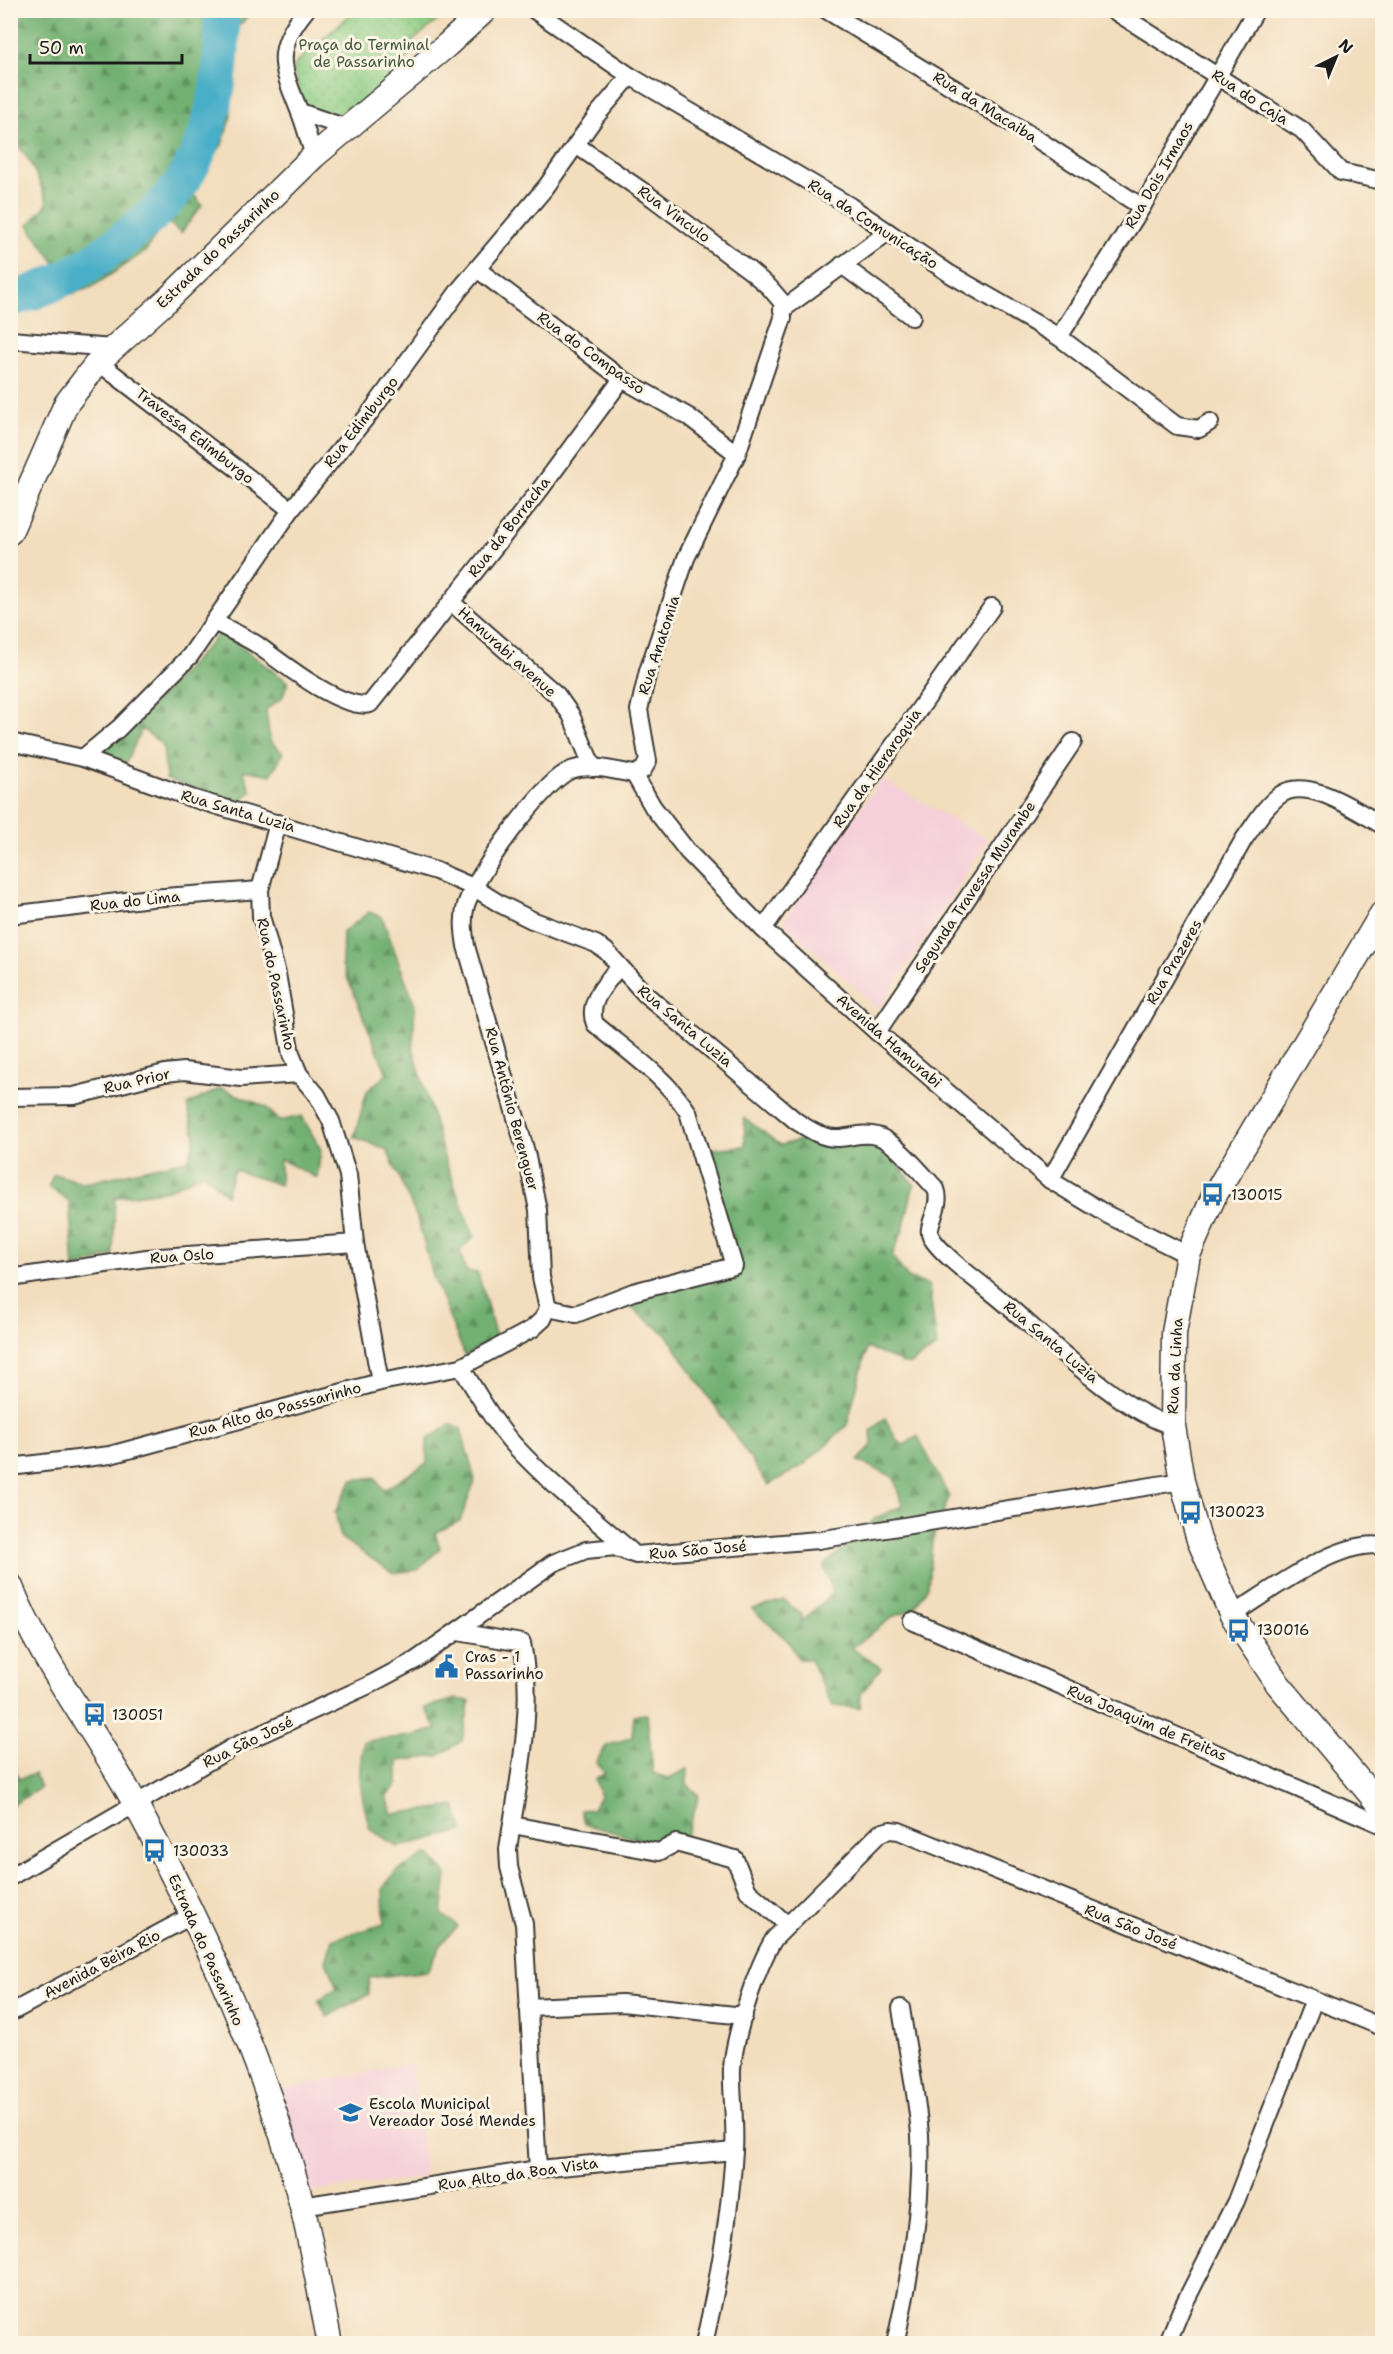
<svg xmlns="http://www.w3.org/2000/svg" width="1393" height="2354" font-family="'Shantell Sans',sans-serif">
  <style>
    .built { fill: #f5cfd9 }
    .forest { fill: url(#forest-firs); stroke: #466646; stroke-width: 1.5 }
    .park { fill: url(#park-dots); stroke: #547450; stroke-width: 1.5 }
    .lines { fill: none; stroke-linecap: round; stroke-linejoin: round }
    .river { stroke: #49afc8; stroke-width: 36 }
    .street-casing { stroke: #3c3934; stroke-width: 20 }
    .secondary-casing { stroke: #3c3934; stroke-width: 27 }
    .street { stroke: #fff; stroke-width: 16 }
    .secondary { stroke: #fff; stroke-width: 24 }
    .labels { text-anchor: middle; stroke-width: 6; stroke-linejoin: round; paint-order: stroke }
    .park-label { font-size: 15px; fill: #435a40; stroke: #fcf5e5 }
    .street-label { font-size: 15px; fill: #1c1c1c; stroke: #fcf5e5 }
    .poi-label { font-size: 15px; fill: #1c1c1c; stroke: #fcf5e5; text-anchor: start }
  </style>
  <defs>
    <pattern id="forest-firs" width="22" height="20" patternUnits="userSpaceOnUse" patternTransform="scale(1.5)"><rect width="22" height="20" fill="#71b071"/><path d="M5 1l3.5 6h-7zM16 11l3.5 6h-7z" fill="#5c8e5c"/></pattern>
    <pattern id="park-dots" width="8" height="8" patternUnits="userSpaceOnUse" patternTransform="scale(1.5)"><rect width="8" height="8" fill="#8ccc83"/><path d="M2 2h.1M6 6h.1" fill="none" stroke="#78af71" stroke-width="1.8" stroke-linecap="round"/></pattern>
  </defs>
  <rect width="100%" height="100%" fill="#fcf5e5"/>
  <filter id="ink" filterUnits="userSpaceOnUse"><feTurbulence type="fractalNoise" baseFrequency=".0167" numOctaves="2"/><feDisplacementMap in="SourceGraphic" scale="12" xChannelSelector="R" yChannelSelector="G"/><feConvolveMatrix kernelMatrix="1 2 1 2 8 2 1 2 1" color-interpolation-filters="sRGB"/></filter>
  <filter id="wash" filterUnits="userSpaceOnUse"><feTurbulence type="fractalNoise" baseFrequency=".008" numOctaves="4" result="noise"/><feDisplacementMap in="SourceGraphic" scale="24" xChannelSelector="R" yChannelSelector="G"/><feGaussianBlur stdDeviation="1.35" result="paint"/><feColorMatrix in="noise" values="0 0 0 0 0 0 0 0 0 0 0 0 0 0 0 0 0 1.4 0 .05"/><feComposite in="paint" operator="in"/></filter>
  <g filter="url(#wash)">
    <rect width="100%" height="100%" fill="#f2ddbd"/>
    <!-- built -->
    <g class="built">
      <path d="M881 779 988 840 879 1009 783 922Z"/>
      <path d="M411 2063 425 2177 311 2191 293 2145 281 2090Z"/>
    </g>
    <!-- forest -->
    <g class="forest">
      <path d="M10 11H252L242 23 231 30 229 62 231 116 222 145 202 172 194 195 202 205 181 233 165 220 146 251 92 287 72 294 64 286 58 267 28 225 48 203C37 179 32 156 11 140Z"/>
      <path d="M221 632 288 682 282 698 266 710 270 741 283 753 271 775 243 770 251 791 239 802 166 779 163 745 142 729 125 765 95 757 125 734Z"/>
      <path d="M369 912 382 917 415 1005 413 1048 445 1160 474 1237 460 1251 466 1271 478 1273 496 1337 465 1356 434 1279 417 1218 387 1150 354 1137 367 1091 387 1074 342 965 343 932Z"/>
      <path d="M221 1088 266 1107 279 1121 302 1116 321 1150 317 1178 280 1159V1185L234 1170 226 1195 204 1173 168 1190 115 1198 113 1255 74 1269 69 1201 48 1187 54 1174 85 1183 189 1159 195 1137 187 1105Z"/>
      <path d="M744 1118 781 1145 808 1138 882 1146 914 1184 903 1230 892 1256 908 1278 929 1285 937 1347 908 1365 867 1348 847 1425 804 1465 768 1485 666 1334 622 1301 734 1266 709 1149 745 1146Z"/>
      <path d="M885 1418 897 1440 904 1445 918 1436 949 1497 932 1542 928 1586 914 1609 894 1616 852 1648 881 1668 861 1694 860 1708 832 1706 810 1660 799 1659 788 1641 752 1609 784 1600 802 1615 801 1622 833 1592 824 1566 876 1518 902 1506 894 1477 858 1461 872 1445 871 1431Z"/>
      <path d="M450 1424 461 1429 475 1480 460 1521 435 1533 440 1548 418 1570 393 1573 341 1538 335 1512 352 1480 375 1477 384 1490 427 1463V1440Z"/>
      <path d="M455 1699 470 1701 462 1741 438 1756 398 1761V1784L387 1796 392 1814 455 1806 463 1831 398 1847 370 1829C361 1793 356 1778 364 1741L411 1736 437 1729 425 1708Z"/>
      <path d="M647 1714 653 1773 668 1778 688 1769 687 1784 699 1796 686 1837 668 1834 657 1845 584 1824 581 1810 592 1809 600 1797 595 1779 605 1773 596 1762 606 1746 632 1737 634 1715Z"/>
      <path d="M11 1763 19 1779 35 1774 40 1788 11 1806Z"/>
      <path d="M428 1853 447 1874 442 1914 458 1926 442 1943 428 1971 369 1978V1994L327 2017 318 2000 337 1988 326 1961 333 1939 384 1924 383 1888 395 1872Z"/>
    </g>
    <!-- park -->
    <path class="park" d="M411 11H449L414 40 405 65 346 119 305 110 293 69 297 62 350 15 400 14Z"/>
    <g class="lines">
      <!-- river -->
      <path class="river" d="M10 299C50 289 83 270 116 245 138 228 162 209 179 186 214 138 225 68 221 10"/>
    </g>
  </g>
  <g filter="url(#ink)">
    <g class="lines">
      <defs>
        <g id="street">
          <path d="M306 10C273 50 282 68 299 110 305 125 309 141 314 156"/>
          <path d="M534 10 630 76 850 206 950 274 1059 337 1177 426 1199 429 1210 422"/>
          <path d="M826 10 1029 134 1142 207"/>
          <path d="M1113 10 1302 130 1341 172 1382 181"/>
          <path d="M300 112 347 128"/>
          <path d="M842 265 912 317"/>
          <path d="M477 269 622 379 689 417 737 454"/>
          <path d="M782 310 888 232"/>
          <path d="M1059 337 1142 207 1256 10"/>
          <path d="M10 340 113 348"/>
          <path d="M98 362 291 510"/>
          <path d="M451 602 557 695 571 715 593 768"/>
          <path d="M214 622C228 629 243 636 256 644 280 661 341 711 370 704L539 491 622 379"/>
          <path d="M10 742 83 758 191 798 436 871 473 887 500 904 532 920 596 944 606 951 645 994 796 1121C810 1130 823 1139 839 1138 852 1137 864 1132 877 1136 895 1141 922 1174 936 1189 943 1206 925 1226 931 1237 943 1257 981 1283 1000 1299 1043 1335 1121 1412 1173 1426"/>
          <path d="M83 758 119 728 190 656 291 510 370 413 460 289 546 187 597 115 630 76"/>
          <path d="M634 774 653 807 688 852 763 929 877 1032 1050 1180 1108 1215 1188 1255"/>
          <path d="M278 823 260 890 261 916 277 974 291 1054 299 1074 317 1095 331 1121 348 1175 355 1243 380 1382"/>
          <path d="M10 915 151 898 260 890"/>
          <path d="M763 929 992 607"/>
          <path d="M877 1032 1073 742"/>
          <path d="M10 1097 74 1096 165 1073 184 1071 241 1078 299 1074"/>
          <path d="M1050 1180 1244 839C1255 824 1265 806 1280 795 1307 775 1358 812 1382 825"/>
          <path d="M10 1278 147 1258 355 1243"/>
          <path d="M548 1308 576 1314 633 1292 734 1266 688 1112C665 1076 627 1051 595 1024 586 1002 607 983 619 966"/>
          <path d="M461 1367C478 1394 493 1422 515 1446 550 1484 592 1517 631 1551"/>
          <path d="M10 1467 110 1455 380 1382 461 1367 532 1329 543 1319 548 1308 541 1277 538 1210 526 1152 466 946C464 933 462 919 466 905 475 876 543 781 571 770 589 763 615 771 634 774L643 770 648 761 639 710 648 671 686 558 737 454 783 318 782 302 769 287 749 270 654 199 576 145"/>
          <path d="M1232 1615C1269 1592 1339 1538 1382 1546"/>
          <path d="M912 1621 1382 1825"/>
          <path d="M458 1632 522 1643C535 1710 518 1782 508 1849L509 1867 524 1924 538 2169"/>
          <path d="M512 1825 659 1852 676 1843 735 1859 748 1891 788 1925"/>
          <path d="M10 1877 235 1746 367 1686 416 1660 553 1563 586 1550 606 1548 614 1547 636 1555 818 1540 1182 1481"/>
          <path d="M528 2007 622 2003 744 2016"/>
          <path d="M10 2013 193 1915"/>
          <path d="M302 2206 538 2169 734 2151"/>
          <path d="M704 2344C719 2279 730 2216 734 2150 736 2123 731 2096 732 2068 735 2034 756 1968 774 1939L880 1833 890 1830 899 1831 1382 2027"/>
          <path d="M895 2344C910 2277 923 2204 920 2135 917 2093 907 2050 901 2008"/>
          <path d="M1167 2344 1181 2310 1236 2201 1314 2000"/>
        </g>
        <g id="secondary">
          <path d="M10 532 66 404 98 362 167 300 314 156 447 45 485 10"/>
          <path d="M1382 914 1214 1196 1188 1255 1174 1333 1173 1426 1182 1481 1199 1540 1232 1615 1278 1684 1382 1808"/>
          <path d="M10 1585C42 1664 96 1731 136 1805 204 1931 267 2066 302 2206 313 2251 321 2298 330 2344"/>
        </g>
      </defs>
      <!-- street casing -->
      <use href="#street" class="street-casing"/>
      <!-- secondary casing -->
      <use href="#secondary" class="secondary-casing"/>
      <!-- street -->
      <use href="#street" class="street"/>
      <!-- secondary -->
      <use href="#secondary" class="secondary"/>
    </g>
  </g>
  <!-- icons -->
  <defs>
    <symbol id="bus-bare" viewBox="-9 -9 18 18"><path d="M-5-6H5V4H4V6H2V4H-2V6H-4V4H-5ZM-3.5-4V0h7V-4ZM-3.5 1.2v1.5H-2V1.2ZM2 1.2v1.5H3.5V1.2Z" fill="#1f6fb2" stroke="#fcf5e5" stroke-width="2.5" paint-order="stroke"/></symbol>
    <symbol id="civic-bare" viewBox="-9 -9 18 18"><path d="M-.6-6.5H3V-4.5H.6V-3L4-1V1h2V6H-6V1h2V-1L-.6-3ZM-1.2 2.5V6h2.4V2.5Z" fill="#1f6fb2" stroke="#fcf5e5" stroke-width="2.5" paint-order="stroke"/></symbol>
    <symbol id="school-bare" viewBox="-9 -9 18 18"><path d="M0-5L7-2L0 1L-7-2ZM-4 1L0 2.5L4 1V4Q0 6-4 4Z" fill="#1f6fb2" stroke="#fcf5e5" stroke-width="2.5" paint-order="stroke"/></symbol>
  </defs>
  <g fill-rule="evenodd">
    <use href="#bus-bare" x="1196" y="1178" width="33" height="33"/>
    <use href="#bus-bare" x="1174" y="1496" width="33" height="33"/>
    <use href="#bus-bare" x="1222" y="1614" width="33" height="33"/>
    <use href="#civic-bare" x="430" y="1650" width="33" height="33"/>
    <use href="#bus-bare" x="78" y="1698" width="33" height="33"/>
    <use href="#bus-bare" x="138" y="1834" width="33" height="33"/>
    <use href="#school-bare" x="334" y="2096" width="33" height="33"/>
  </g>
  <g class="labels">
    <!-- park labels -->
    <g class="park-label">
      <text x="364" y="50">Praça do Terminal<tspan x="364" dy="17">de Passarinho</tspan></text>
    </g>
    <!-- street labels -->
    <g class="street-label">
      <text transform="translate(1250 97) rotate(33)" y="5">Rua do Caja</text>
      <text transform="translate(985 107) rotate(32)" y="5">Rua da Macaiba</text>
      <text transform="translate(1159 175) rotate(-60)" y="5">Rua Dois Irmaos</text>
      <text transform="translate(674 214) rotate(36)" y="5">Rua Vinculo</text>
      <text transform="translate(873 224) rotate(33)" y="5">Rua da Comunicação</text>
      <text transform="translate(218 249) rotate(-44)" y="5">Estrada do Passarinho</text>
      <text transform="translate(591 353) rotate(36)" y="5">Rua do Compasso</text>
      <text transform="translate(361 422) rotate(-52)" y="5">Rua Edimburgo</text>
      <text transform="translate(195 436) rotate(38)" y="5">Travessa Edimburgo</text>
      <text transform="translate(509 527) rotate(-52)" y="5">Rua da Borracha</text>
      <text transform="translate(659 645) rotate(-72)" y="5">Rua Anatomia</text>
      <text transform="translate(507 652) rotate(42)" y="5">Hamurabi avenue</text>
      <text transform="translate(877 768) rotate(-55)" y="5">Rua da Hieraroquia</text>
      <text transform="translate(238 811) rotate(16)" y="5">Rua Santa Luzia</text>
      <text transform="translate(975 887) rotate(-56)" y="5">Segunda Travessa Murambe</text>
      <text transform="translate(135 901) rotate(-6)" y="5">Rua do Lima</text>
      <text transform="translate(1174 962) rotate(-60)" y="5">Rua Prazeres</text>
      <text transform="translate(276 984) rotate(78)" y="5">Rua do Passarinho</text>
      <text transform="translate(685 1026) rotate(40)" y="5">Rua Santa Luzia</text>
      <text transform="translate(889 1041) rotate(41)" y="5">Avenida Hamurabi</text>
      <text transform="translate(137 1081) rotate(-13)" y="5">Rua Prior</text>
      <text transform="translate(512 1109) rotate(75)" y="5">Rua Antônio Berenguer</text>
      <text transform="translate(182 1256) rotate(-4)" y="5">Rua Oslo</text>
      <text transform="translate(1051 1342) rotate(40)" y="5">Rua Santa Luzia</text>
      <text transform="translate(1175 1366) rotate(-87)" y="5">Rua da Linha</text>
      <text transform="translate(275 1410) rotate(-15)" y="5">Rua Alto do Passsarinho</text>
      <text transform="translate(698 1550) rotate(-5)" y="5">Rua São José</text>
      <text transform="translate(1147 1723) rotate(23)" y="5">Rua Joaquim de Freitas</text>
      <text transform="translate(248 1742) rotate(-26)" y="5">Rua São José</text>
      <text transform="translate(1131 1927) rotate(22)" y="5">Rua São José</text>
      <text transform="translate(206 1950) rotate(66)" y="5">Estrada do Passarinho</text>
      <text transform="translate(102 1964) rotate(-28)" y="5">Avenida Beira Rio</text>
      <text transform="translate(518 2174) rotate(-8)" y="5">Rua Alto da Boa Vista</text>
    </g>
    <!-- poi labels -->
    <g class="poi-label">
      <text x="1231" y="1200">130015</text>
      <text x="1209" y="1517">130023</text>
      <text x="1257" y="1635">130016</text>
      <text x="465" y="1662">Cras - 1<tspan x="465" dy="17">Passarinho</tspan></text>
      <text x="112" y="1720">130051</text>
      <text x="173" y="1856">130033</text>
      <text x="369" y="2109">Escola Municipal<tspan x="369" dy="17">Vereador José Mendes</tspan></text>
    </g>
  </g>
  <!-- margin -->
  <rect width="1393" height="2354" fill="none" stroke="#fcf5e5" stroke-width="36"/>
  <!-- north arrow -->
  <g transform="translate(1336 57) rotate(43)" stroke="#fcf5e5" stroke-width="4.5" paint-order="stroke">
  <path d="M0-4.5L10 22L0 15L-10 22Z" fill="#1c1c1c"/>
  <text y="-9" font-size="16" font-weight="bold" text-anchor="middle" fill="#1c1c1c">N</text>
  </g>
  <!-- scale -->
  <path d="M30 54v9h152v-9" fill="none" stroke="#1c1c1c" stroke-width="3"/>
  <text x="39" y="54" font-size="18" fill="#1c1c1c" stroke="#fcf5e5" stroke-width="4.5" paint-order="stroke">50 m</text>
</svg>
